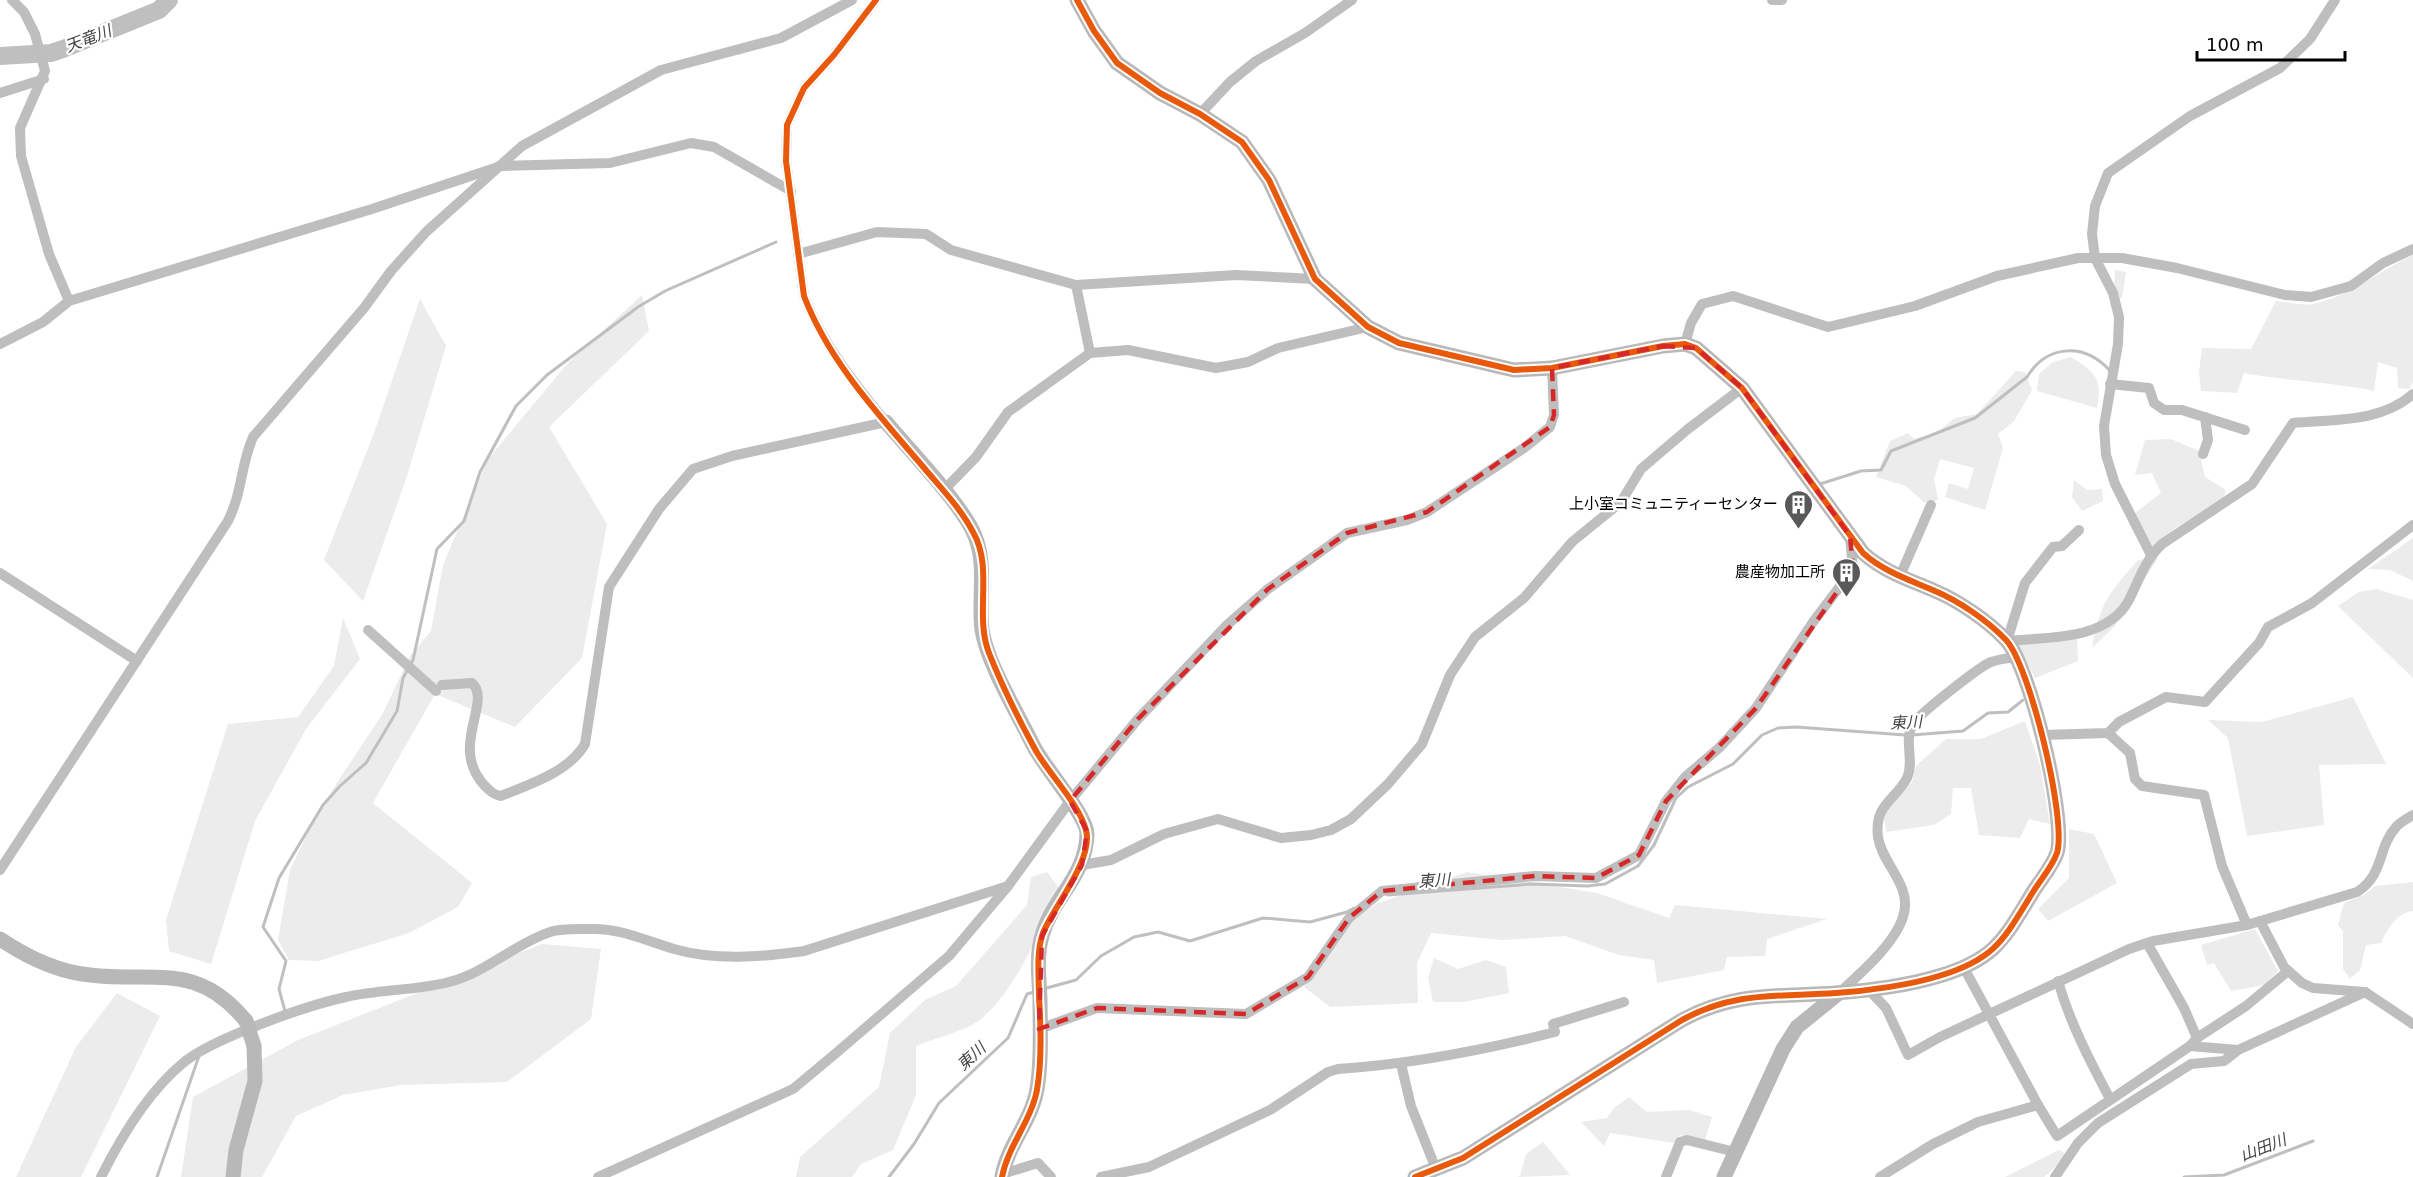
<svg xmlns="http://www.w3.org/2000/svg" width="2413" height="1177" font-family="'DejaVu Sans','Noto Sans JP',sans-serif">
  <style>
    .green { fill: #ececec }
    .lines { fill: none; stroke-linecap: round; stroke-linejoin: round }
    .stream { stroke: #bfbfbf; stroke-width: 3 }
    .canal { stroke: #bfbfbf; stroke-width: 10 }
    .river { stroke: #bfbfbf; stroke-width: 18 }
    .street { stroke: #bebebe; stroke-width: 10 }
    .secondary { stroke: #b8b8b8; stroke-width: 15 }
    .secondary-bridge { stroke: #b8b8b8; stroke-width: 15 }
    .cycleway-casing { stroke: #fff; stroke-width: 10 }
    .cycleway { stroke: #e8590c; stroke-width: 6 }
    .marked { fill: none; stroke: #d62828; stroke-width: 4.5; stroke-dasharray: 12 8; stroke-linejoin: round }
    .labels { text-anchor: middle; stroke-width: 4.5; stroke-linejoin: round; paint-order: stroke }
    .poi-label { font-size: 15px; fill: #000; stroke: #fff; text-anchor: end }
    .water-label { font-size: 16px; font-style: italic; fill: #444; stroke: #fff }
  </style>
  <rect width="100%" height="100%" fill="#fff"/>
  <!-- green -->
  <g class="green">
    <path d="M2413 255V382L2409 389 2398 388 2397 368 2378 362 2374 391C2331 382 2287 381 2244 373L2237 393 2201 391 2199 372 2202 348 2251 349 2276 301C2287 302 2302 306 2313 304 2350 296 2379 271 2413 255Z"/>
    <path d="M2115 270 2126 272 2122 298 2114 297Z"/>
    <path d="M642 295 649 331 549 427 607 524 582 658 515 727 435 694 373 803 472 883 458 907 409 933 318 961 289 960 278 940 290 870 311 826 336 784 383 713 410 656 431 631 443 565 488 459 567 364Z"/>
    <path d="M420 299 446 346 406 479 363 601 324 560 374 433Z"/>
    <path d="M2071 357C2095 372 2103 379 2097 408L2037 391 2039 374 2053 362Z"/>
    <path d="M2016 371 2025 372 2032 390 2014 421 1998 434 2003 448 1985 510 1945 497 1949 483 1968 489 1974 468 1940 459 1934 479 1938 500 1925 503 1906 486 1876 477 1890 441 1908 433 1914 439 1935 434 1955 418 1977 414Z"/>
    <path d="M2171 439 2199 451 2205 477 2226 490 2223 500 2174 529 2153 547 2131 516 2161 493 2152 473 2135 475 2145 440Z"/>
    <path d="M2074 480 2087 490 2102 489 2103 501 2082 511 2072 497Z"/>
    <path d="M2413 538V581L2390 570 2368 569Z"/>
    <path d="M2158 558 2115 626 2092 648C2099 604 2109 593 2138 560Z"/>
    <path d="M2376 589 2413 600V678L2338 606 2359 592Z"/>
    <path d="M343 618 360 659 306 729 255 821 211 964 169 951 166 920 228 724 298 717 334 666Z"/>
    <path d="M2077 637 2078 661 2035 678 2018 645 2052 643Z"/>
    <path d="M2353 697 2386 764 2319 765 2324 825 2247 836 2228 738 2208 720 2262 722Z"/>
    <path d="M2025 721 2040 765 2050 824 2029 819 2020 838 1979 835 1971 788H1953L1951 814 1934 825 1886 832 1884 814 1912 782 1916 766 1946 739H1981Z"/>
    <path d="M2069 829 2094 834 2117 883 2048 921 2038 909 2069 878Z"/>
    <path d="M1047 872 1059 888C1038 933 1019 986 981 1019 968 1030 933 1039 916 1046V1095L893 1150 861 1164 852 1177H796L800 1157 879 1087 890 1033 925 1000 956 986 1027 905 1031 877Z"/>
    <path d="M1467 872 1597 893 1669 918 1675 905 1827 919 1767 939 1765 956 1727 957 1724 970 1657 983 1654 960 1619 955 1565 936 1503 940 1431 933 1417 963 1418 1003 1330 1007 1304 987 1334 930 1376 904Z"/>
    <path d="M2413 882V911C2397 912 2387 930 2381 943L2366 945 2360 970 2350 979 2343 969V931L2338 925 2344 903 2364 895 2375 886Z"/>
    <path d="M2255 929 2278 971 2264 985 2231 991 2214 963 2207 965 2201 945Z"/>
    <path d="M542 944 601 949 591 1019 507 1082 401 1085 343 1095 296 1116 262 1177H181L193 1097 298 1040Z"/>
    <path d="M1434 958 1458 969 1486 960 1506 967 1509 993 1464 1002H1433L1428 978Z"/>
    <path d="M117 993 160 1016 81 1177H16L76 1047Z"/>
    <path d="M1629 1097 1647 1112 1689 1110 1712 1117 1705 1140 1680 1135 1674 1143 1610 1133 1604 1146 1581 1122 1607 1118 1614 1108Z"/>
    <path d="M1543 1142 1570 1175 1517 1177 1520 1176 1526 1154Z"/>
    <path d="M2059 1150 2069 1155 2044 1177H2005Z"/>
  </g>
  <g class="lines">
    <!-- stream -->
    <g class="stream">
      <path d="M1820 484 1861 471 1881 470 1891 451 1975 418 2027 377C2048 343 2086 343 2111 372"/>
      <path d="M1912 735 1963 731 1988 713 2008 712 2023 700"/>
      <path d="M1388 895 1532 884 1587 886 1605 884 1638 866 1654 845 1676 798 1688 787 1733 764 1762 735 1778 728 1796 727 1905 735"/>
      <path d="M1043 989 1076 980 1101 956 1134 937 1158 932 1190 941 1263 918 1310 922 1347 912 1354 908"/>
      <path d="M285 1011 279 989 286 961 263 927 279 878 323 805 340 786 366 763 397 711 403 678 413 660 437 549 464 521 480 472 516 406 547 375 638 307 665 291 776 242"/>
      <path d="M157 1177 199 1056"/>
      <path d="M889 1177 914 1144 939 1103 1008 1038 1027 994 1034 992"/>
      <path d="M2184 1177 2224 1175 2313 1141"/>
    </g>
    <!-- canal -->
    <path class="canal" d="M368 630 436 691"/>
    <!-- river -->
    <path class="river" d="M0 56 51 53 63 49 159 10 169 0"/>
    <!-- street -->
    <g class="street">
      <path d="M12 0 24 12 35 34 45 71 20 128 21 156 49 254 69 301"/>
      <path d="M1772 0H1782"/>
      <path d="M0 93 44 79"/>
      <path d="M1200 114 1230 82 1256 61 1305 33 1352 0"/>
      <path d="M798 254 877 232 926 234 951 250 1076 285 1236 275 1315 279"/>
      <path d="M1076 285 1090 353"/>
      <path d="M0 344 43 322 69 301 372 209 501 166 610 163 691 143 714 147 791 191"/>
      <path d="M1685 344 1691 323 1702 304 1733 296 1828 327 1915 306 1997 276 2078 258H2122L2177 268 2285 295 2311 297 2351 286 2383 263 2413 249"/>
      <path d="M2110 384 2149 388 2154 403 2164 410H2182L2245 430"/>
      <path d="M2203 454 2208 440 2205 417"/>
      <path d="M943 491 976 457 1008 412 1090 353 1128 350 1216 368 1248 362 1278 348 1368 327"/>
      <path d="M2079 530 2062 546 2053 547 2025 583 2007 641C2047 637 2107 641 2129 600 2139 580 2145 560 2162 544L2252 484 2293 423C2333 419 2381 423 2413 394"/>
      <path d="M2151 555 2115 484 2106 455 2104 426 2118 344 2119 317 2113 293 2095 258 2092 234 2095 206 2108 173 2190 116 2280 68 2310 39 2335 0"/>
      <path d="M0 573 137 661"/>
      <path d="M1900 576 1931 505"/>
      <path d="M442 685 472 683C493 702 448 747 485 786 490 791 494 795 501 796 530 784 569 772 585 744L609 587 659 509 693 469 732 456 886 422C854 383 822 343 804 296L786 161 787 125 804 88 834 55 876 0"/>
      <path d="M2108 733 2130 753 2135 779 2142 786 2204 795 2222 866 2247 925"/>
      <path d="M2043 735 2108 733 2119 722 2166 697 2205 702 2259 643 2268 627 2312 603 2413 525"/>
      <path d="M1082 865 1111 860 1164 834 1218 819 1281 838 1311 835 1331 830 1351 819 1388 784 1422 744 1450 675 1475 637 1524 598 1572 542 1621 502 1641 469 1688 429 1742 388"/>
      <path d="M0 870 228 521C243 490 240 467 253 437L364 308 391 271 426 232 522 146 661 70 781 38 852 0"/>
      <path d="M2260 921 2284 967 2302 983 2313 988 2365 992 2413 1024"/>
      <path d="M2147 943 2184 1008 2197 1038 2190 1046"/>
      <path d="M1963 966 2038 1105"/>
      <path d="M2058 981C2070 1023 2090 1061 2110 1099"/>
      <path d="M1867 988 1886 1008 1908 1055 1940 1037 2129 949 2153 941 2247 925 2357 892C2385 874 2377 847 2397 826 2401 822 2408 818 2413 815"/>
      <path d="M1839 993C1861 973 1898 941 1904 913 1911 884 1882 864 1878 837 1874 804 1895 801 1907 778 1915 761 1903 741 1913 724 1918 715 1980 666 1991 662 1999 659 2009 658 2018 657"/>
      <path d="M1039 1029 1097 1008 1246 1014 1308 977 1349 918 1382 891 1535 876 1596 878 1639 855 1666 801 1685 777 1719 748 1756 708 1813 622 1853 569 1850 536"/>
      <path d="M2197 1038 2246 1006 2288 971"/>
      <path d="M1401 1064 1411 1106 1436 1169"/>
      <path d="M1002 1174 1038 1163 1051 1177"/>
      <path d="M101 1177C121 1137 148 1092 183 1063 211 1039 308 1005 346 997 380 989 415 991 449 982 486 973 514 944 550 932 562 928 578 929 591 929 621 928 646 941 674 949 716 961 762 957 804 951L1008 886"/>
      <path d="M598 1177 793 1089 835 1054 949 956 1008 886 1070 801 1138 719 1227 625 1268 589 1347 533 1407 520 1427 512 1524 448 1550 427 1554 415 1552 368"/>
      <path d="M1101 1177 1149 1167 1270 1110 1328 1072 1338 1069C1411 1064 1484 1050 1555 1032L1553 1024 1624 1002"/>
      <path d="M1666 1177 1680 1142 1687 1140 1735 1152"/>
      <path d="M1880 1177 1933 1144 1978 1122 2038 1105 2057 1136 2190 1046 2238 1050"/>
      <path d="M2055 1177 2078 1143 2098 1123 2191 1064 2224 1061 2238 1050 2365 992"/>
    </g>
    <!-- secondary -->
    <g class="secondary">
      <path d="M1077 0 1094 31 1117 63 1160 93 1200 114 1242 142 1269 180 1315 279 1368 327 1399 343 1514 370 1552 368 1663 346 1685 344 1696 348 1742 388 1863 553C1884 572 1910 580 1935 591 1959 601 1988 621 2006 640 2030 666 2067 820 2057 853 2052 867 2041 879 2033 892 2004 939 1996 959 1939 976 1910 985 1867 991 1836 993 1778 997 1735 991 1682 1020L1463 1158 1415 1177"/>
      <path d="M886 422C909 450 963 505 975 536 987 566 978 598 982 630 987 663 1018 714 1033 745 1043 766 1087 815 1087 834 1086 877 1052 898 1042 936 1036 956 1039 978 1040 999 1040 1028 1042 1060 1037 1089 1032 1121 1007 1145 1002 1177"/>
      <path d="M0 939C27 957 57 972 90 975 156 983 197 961 246 1021"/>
      <path d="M233 1177 236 1150 255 1081 254 1046"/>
      <path d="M1724 1177 1783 1049 1797 1027 1839 993"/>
    </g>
    <!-- secondary-bridge -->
    <path class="secondary-bridge" d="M246 1021 254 1046"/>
    <defs>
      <g id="cycleway">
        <path d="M876 0 834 55 804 88 787 125 786 161 804 296C829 362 880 416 925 469 942 489 961 509 973 532 994 568 974 615 989 653 1002 686 1019 720 1036 751 1050 775 1079 804 1086 830 1094 859 1054 906 1043 933 1036 952 1039 977 1039 997 1041 1027 1042 1061 1037 1090 1031 1121 1008 1146 1002 1177"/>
        <path d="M1077 0 1094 31 1117 63 1160 93 1200 114 1242 142 1269 180 1315 279 1368 327 1399 343 1514 370 1552 368 1663 346 1685 344 1696 348 1742 388 1863 553C1884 572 1910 580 1935 591 1959 601 1988 621 2006 640 2030 666 2067 820 2057 853 2052 867 2041 879 2033 892 2004 939 1996 959 1939 976 1910 985 1867 991 1836 993 1778 997 1735 991 1682 1020L1463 1158 1415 1177"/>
      </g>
    </defs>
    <!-- cycleway casing -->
    <use href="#cycleway" class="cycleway-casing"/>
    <!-- cycleway -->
    <use href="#cycleway" class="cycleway"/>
  </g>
  <!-- marked area -->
  <path class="marked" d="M1663 346 1696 348 1742 388 1850 536 1853 569 1756 708 1666 801 1639 855 1596 878 1535 876 1382 891 1349 918 1308 977 1246 1014 1097 1008 1039 1029 1042 936 1082 865 1087 831 1070 801 1138 719 1268 589 1347 533 1427 512 1550 427 1554 415 1552 368Z"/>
  <!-- icons -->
  <defs>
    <symbol id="building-pin" viewBox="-11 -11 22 30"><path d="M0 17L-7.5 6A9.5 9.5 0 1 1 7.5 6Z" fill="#595959" stroke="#fff"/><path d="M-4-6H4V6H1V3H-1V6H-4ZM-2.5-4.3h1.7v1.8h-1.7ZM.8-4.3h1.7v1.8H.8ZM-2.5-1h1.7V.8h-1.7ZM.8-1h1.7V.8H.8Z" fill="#fff"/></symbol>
  </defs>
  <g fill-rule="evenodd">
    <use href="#building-pin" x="1782" y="488" width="33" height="45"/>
    <use href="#building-pin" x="1830" y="556" width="33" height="45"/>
  </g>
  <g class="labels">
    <!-- poi labels -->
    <g class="poi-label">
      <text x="1778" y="509">上小室コミュニティーセンター</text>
      <text x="1825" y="577">農産物加工所</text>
    </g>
    <!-- water labels -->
    <g class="water-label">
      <text transform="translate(88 38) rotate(-21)" y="6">天竜川</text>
      <text transform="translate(1906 722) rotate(-3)" y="6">東川</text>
      <text transform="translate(1434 880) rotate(-4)" y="6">東川</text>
      <text transform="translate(971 1056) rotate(-43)" y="6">東川</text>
      <text transform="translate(2263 1147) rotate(-21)" y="6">山田川</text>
    </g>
  </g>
  <!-- scale -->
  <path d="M2197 51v9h148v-9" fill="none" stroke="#000000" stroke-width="3"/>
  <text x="2206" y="51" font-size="18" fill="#000000" stroke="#ffffff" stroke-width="4.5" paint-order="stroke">100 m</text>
</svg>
